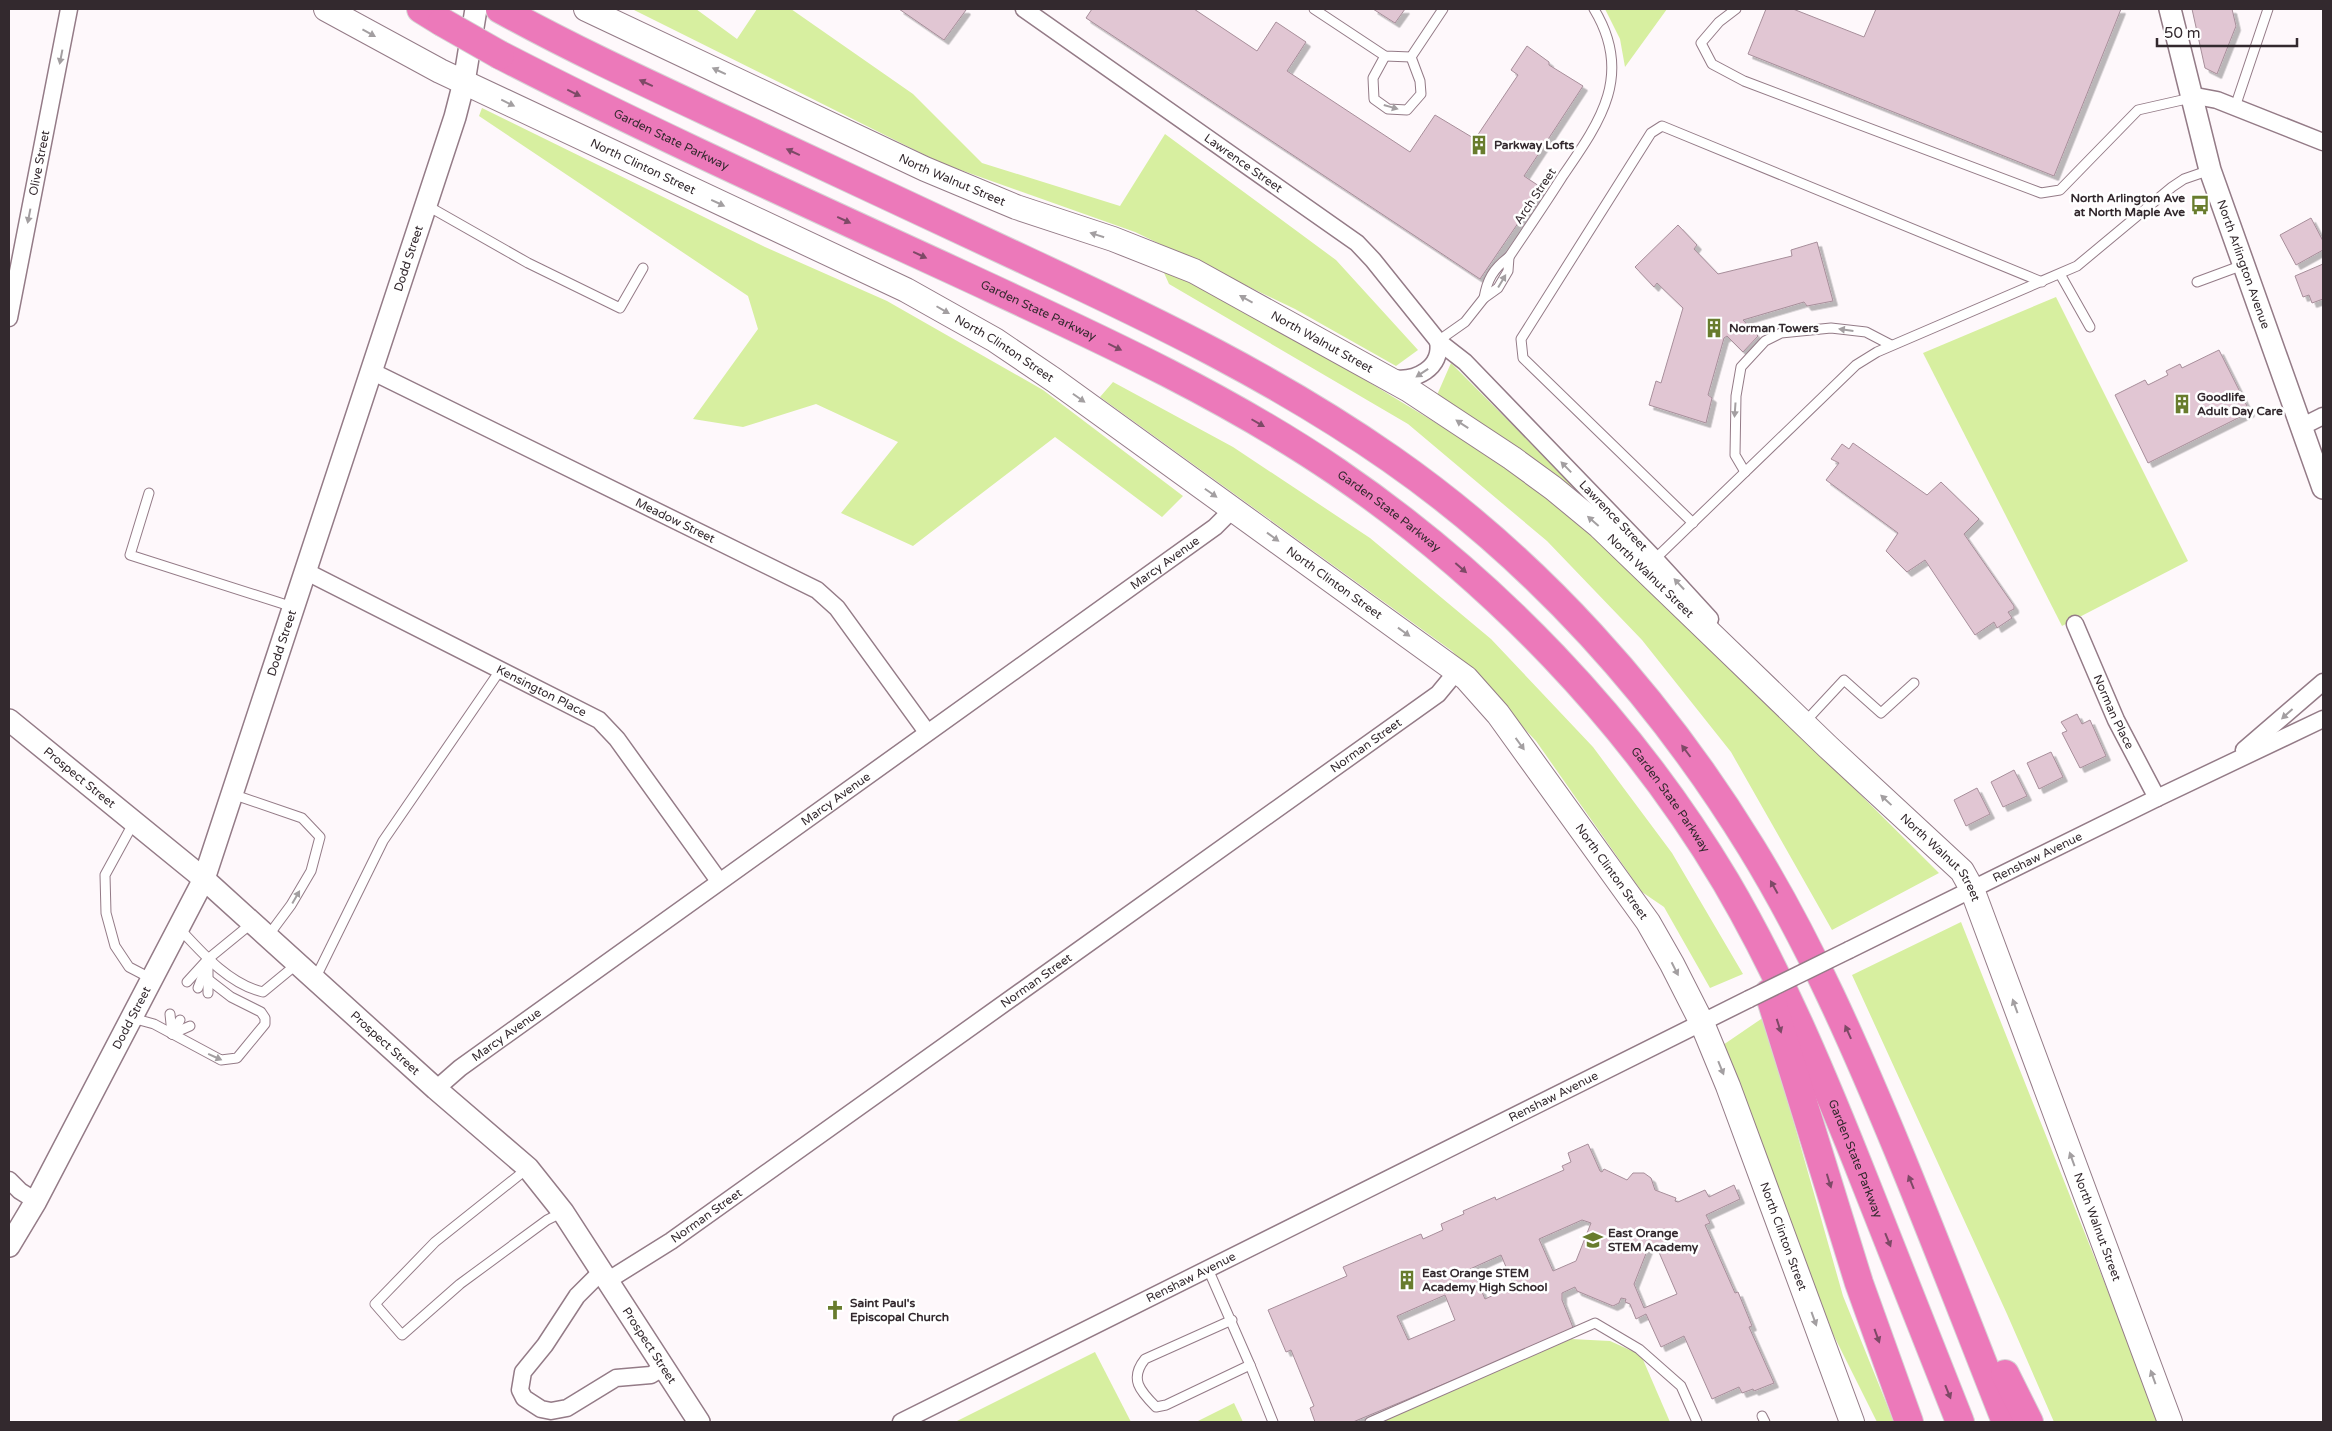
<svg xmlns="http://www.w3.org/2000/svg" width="2332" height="1431" font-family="'Varela Round',sans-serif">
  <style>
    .green { fill: #d7efa0 }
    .building { fill: #e1c6d3; stroke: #a78e9a; fill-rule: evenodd; filter: url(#shadow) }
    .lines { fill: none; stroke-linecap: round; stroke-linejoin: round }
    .service-casing { stroke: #947b87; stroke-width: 11 }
    .minor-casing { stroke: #947b87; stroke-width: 19 }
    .tertiary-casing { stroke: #947b87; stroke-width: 24 }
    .secondary-casing { stroke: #947b87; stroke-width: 26 }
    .motorway-casing { stroke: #d6d4d5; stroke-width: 30 }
    .service { stroke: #fff; stroke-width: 9 }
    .minor { stroke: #fff; stroke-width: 16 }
    .tertiary { stroke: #fff; stroke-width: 21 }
    .secondary { stroke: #fff; stroke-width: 24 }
    .motorway { stroke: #ec79ba; stroke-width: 28 }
    .minor-bridge-casing { stroke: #947b87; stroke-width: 19; stroke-linecap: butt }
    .motorway-bridge-casing { stroke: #d6d4d5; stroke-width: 30; stroke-linecap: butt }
    .minor-bridge { stroke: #fff; stroke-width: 16 }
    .motorway-bridge { stroke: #ec79ba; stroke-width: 28 }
    .oneway { fill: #a39fa1 }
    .oneway2 { fill: #7d4966 }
    .labels { text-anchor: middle; stroke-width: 5; stroke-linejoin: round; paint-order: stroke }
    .street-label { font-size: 12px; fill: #33292e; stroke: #fff }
    .poi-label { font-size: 12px; font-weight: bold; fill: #33292e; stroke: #fff; text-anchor: start }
  </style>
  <defs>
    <filter id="shadow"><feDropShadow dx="4.5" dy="4.5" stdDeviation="0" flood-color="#0004"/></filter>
  </defs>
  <rect width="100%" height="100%" fill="#fef8fb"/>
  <!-- green -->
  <g class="green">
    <path d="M632 9H696L737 39 757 9H791L913 94 982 163 1120 206 1165 134 1336 260 1418 350 1396 366 1295 309 1135 232 941 163Z"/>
    <path d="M1605 9H1667L1625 67 1620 39Z"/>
    <path d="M482 108 765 247 887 301 1043 390 1183 496 1162 517 1055 437 913 546 841 513 898 442 816 404 743 427 693 419 758 329 748 296 479 116Z"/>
    <path d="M1161 266 1314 349 1517 472 1628 563 1939 873 1832 930 1731 752 1642 640 1547 541 1408 424 1169 284Z"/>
    <path d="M2056 297 2188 561 2062 626 1923 353Z"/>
    <path d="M1451 363 1578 491 1437 395Z"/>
    <path d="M1113 382 1233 447 1370 538 1491 639 1593 747 1672 853 1743 974 1710 988 1664 907 1642 892 1536 741 1452 651 1100 397Z"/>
    <path d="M1961 922 2160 1422H2054L2007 1314 1852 975Z"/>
    <path d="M1764 1017 1843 1296 1894 1422H1877L1833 1334 1723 1045Z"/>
    <path d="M1571 1339 1610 1341 1641 1355 1670 1422H1379Z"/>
    <path d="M1095 1352 1131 1422H955Z"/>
    <path d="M1234 1403 1243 1422H1196Z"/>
  </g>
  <!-- building -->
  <g class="building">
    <path d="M899 9H965L966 10 944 40Z"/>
    <path d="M1092 9H1194L1257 51 1276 22 1306 42 1287 71 1410 152 1435 115 1475 139 1518 75 1511 70 1527 46 1549 62V65L1583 86 1524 176 1542 188 1480 279 1086 18Z"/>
    <path d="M1373 9H1405L1395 23Z"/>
    <path d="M1766 9H1793L1864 37 1876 9H2121L2054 176 1748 54Z"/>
    <path d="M2192 9H2232L2236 26 2217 74 2205 68Z"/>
    <path d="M2311 218 2323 241V250L2296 265 2280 235Z"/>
    <path d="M1678 225 1697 245 1694 249 1718 274 1792 256 1791 250 1817 242 1833 301 1807 306 1804 302 1743 320 1758 336 1743 352 1727 336 1724 338 1708 395 1712 398 1706 423 1649 405 1656 381 1661 383 1683 308 1657 283 1654 287 1635 267Z"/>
    <path d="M2323 264V299L2312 303 2309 295 2303 297 2295 276Z"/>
    <path d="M2219 350 2250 412 2148 463 2115 395 2145 380 2148 385 2168 375 2166 371 2180 364 2182 368Z"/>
    <path d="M1853 443 1927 495 1941 482 1979 519 1964 534 2014 606V609L2008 612 2012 618 1997 628 1994 622 1975 635 1925 560 1907 572 1886 551 1898 533 1826 480 1839 463 1831 459 1842 444 1849 449Z"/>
    <path d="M2077 714 2082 724 2090 720 2106 756 2080 768 2062 733 2067 731 2061 722Z"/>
    <path d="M2051 752 2063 777 2039 789 2027 763Z"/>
    <path d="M2014 770 2027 796 2003 807 1991 782Z"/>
    <path d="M1977 788 1990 814 1966 826 1954 800Z"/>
    <path d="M1588 1144 1600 1171 1602 1172 1604 1169 1627 1180 1633 1173H1644L1651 1178 1655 1190 1676 1198 1675 1201 1678 1202 1705 1190 1709 1197 1734 1185 1740 1199 1706 1215 1710 1223 1705 1225 1735 1293 1738 1292 1752 1326 1749 1327 1774 1383 1754 1391 1753 1389 1742 1393 1739 1387 1712 1399 1684 1336 1661 1347 1646 1314 1636 1319 1630 1304 1625 1302 1626 1299 1621 1298 1619 1303 1613 1306 1577 1291 1575 1287 1562 1293V1300L1574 1330 1353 1422H1315L1310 1408 1314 1406 1291 1350 1286 1352 1268 1310 1347 1276 1343 1267 1421 1234 1423 1239 1443 1230 1441 1224 1464 1214 1463 1211 1495 1197 1496 1200 1564 1170 1562 1166 1571 1162 1568 1153ZM1582 1220 1591 1223 1576 1261 1553 1271 1539 1239ZM1649 1246 1658 1250 1677 1294 1644 1308 1634 1284ZM1501 1255 1514 1286 1485 1299 1473 1271 1470 1269ZM1445 1295 1455 1320 1408 1340 1397 1316Z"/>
  </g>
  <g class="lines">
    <defs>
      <g id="service">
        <path d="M1314 9 1385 56 1411 57 1443 9"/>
        <path d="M1736 9 1719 22 1701 43 1712 64 1744 81 2041 193 2060 190 2138 110 2191 98"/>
        <path d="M1385 56 1373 78 1374 99 1388 109 1407 110 1421 94 1420 81 1411 57"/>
        <path d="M2235 107 2268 9"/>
        <path d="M426 205 528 263 620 308 643 268"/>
        <path d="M2060 274 2090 327"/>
        <path d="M2197 282 2243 265"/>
        <path d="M1484 298C1487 280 1493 269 1509 257 1527 230 1545 204 1562 177 1600 122 1634 75 1594 9"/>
        <path d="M1438 341 1465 322 1484 298 1498 288 1508 271 1509 257"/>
        <path d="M1745 472 1735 455 1736 396 1741 367 1765 341 1781 333 1831 328 1866 332 1891 345"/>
        <path d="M149 493 130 555 293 607"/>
        <path d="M1693 523 1523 358 1521 339 1651 133 1662 126 2042 282"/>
        <path d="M1655 559 1856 365 1877 352 2077 266 2172 187 2184 179 2210 170"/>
        <path d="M1804 723 1844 680 1881 713 1914 683"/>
        <path d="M232 794 302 818 320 837 311 871 291 905 268 936"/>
        <path d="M134 822 105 875 106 913 115 946 129 967 152 979"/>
        <path d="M179 928C202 953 229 984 263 992L297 964"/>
        <path d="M208 959V993"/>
        <path d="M315 979 383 841 501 669"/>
        <path d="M187 982 208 959 252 923"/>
        <path d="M198 988 206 967"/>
        <path d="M170 1014 172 1034"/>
        <path d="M132 1018 154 1024 221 1060 237 1058 265 1024V1018L261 1012 231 997 209 980"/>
        <path d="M172 1034 190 1026"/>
        <path d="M172 1034 180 1020"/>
        <path d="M528 1168 435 1242 375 1304 402 1335 460 1284 547 1220 563 1212"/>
        <path d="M1208 1269 1250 1365 1166 1405 1156 1407C1140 1391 1129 1379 1145 1359L1232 1320"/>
        <path d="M1250 1365 1273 1422"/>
        <path d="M1762 1416 1765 1422"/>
        <path d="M1370 1422 1595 1323 1639 1349 1681 1386 1697 1422"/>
      </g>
      <g id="minor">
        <path id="s1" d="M1024 9 1357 243 1373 260 1438 341 1465 362 1655 559 1710 619"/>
        <path d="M2191 98 2201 97 2217 100 2323 142"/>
        <path id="s2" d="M9 318 69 9"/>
        <path id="s3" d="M371 371 817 590 837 608 927 732"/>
        <path d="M1392 378C1415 382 1443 368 1438 341"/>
        <path d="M2301 427 2323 416"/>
        <path id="s4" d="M305 571 599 720 617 739 719 881"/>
        <path id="s5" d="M2075 624 2116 720 2157 798"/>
        <path d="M2244 750 2323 682"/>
        <path id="s6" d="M1849 950 2157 798 2323 719"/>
        <path id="s7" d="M436 1089 460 1068 1215 527 1233 509"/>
        <path d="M9 1180 20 1191 36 1201"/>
        <path d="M601 1272 577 1296 545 1345 523 1372 520 1390 524 1398 541 1409 551 1411 567 1408 616 1378 651 1375 664 1367"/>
        <path id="s8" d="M607 1281 671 1241 1438 694 1457 671"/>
        <path id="s9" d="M901 1422 1749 999"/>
      </g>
      <g id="tertiary">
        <path id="s10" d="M2170 9 2210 170 2323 488"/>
        <path id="s11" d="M9 720 204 879 436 1089 528 1168 563 1212 699 1422"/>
        <path id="s12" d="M9 1246 36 1201 204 879 455 117 464 82 476 9"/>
      </g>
      <g id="secondary">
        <path id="s13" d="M326 9 440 71 906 290 995 340 1054 380 1466 678 1498 714 1648 922 1672 964 1702 1023 1728 1086 1852 1422"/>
        <path id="s14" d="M586 9 925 169 1016 207 1113 239 1194 271 1409 390 1512 458 1553 488 1599 526 1828 747 1962 871 1972 889 2170 1422"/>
      </g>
      <g id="motorway">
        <path d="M421 9 442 22"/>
        <path d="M500 9C576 51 655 87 734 124 832 170 931 216 1029 262 1154 320 1278 380 1391 459 1536 560 1659 697 1751 847 1810 943 1855 1046 1898 1150 1935 1240 1970 1331 2006 1422"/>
        <path id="s15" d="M500 55C653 134 809 204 965 276 1092 335 1221 393 1337 472 1492 578 1630 721 1726 882 1783 979 1826 1083 1867 1187 1898 1266 1929 1344 1960 1422"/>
        <path d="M1769 993 1859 1283 1909 1422"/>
        <path d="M2005 1374 2029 1422"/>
      </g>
    </defs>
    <!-- service casing -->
    <use href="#service" class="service-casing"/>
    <!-- minor casing -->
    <use href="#minor" class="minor-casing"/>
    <!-- tertiary casing -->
    <use href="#tertiary" class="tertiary-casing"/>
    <!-- secondary casing -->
    <use href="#secondary" class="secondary-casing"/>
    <!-- motorway casing -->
    <use href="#motorway" class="motorway-casing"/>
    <!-- service -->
    <use href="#service" class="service"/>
    <!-- minor -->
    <use href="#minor" class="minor"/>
    <!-- tertiary -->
    <use href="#tertiary" class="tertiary"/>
    <!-- secondary -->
    <use href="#secondary" class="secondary"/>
    <!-- motorway -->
    <use href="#motorway" class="motorway"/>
    <defs>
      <path id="minor-bridge" d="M1749 999 1849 950"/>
      <path id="motorway-bridge" d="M442 22 500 55"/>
    </defs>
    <!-- minor-bridge casing -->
    <use href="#minor-bridge" class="minor-bridge-casing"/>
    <!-- motorway-bridge casing -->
    <use href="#motorway-bridge" class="motorway-bridge-casing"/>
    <!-- minor-bridge -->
    <use href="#minor-bridge" class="minor-bridge"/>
    <!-- motorway-bridge -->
    <use href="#motorway-bridge" class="motorway-bridge"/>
  </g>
  <!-- one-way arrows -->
  <defs><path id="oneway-solid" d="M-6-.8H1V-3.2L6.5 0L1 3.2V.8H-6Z" transform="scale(1.25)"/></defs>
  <g class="oneway">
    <use href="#oneway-solid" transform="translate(369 33) rotate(29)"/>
    <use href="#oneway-solid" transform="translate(61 57) rotate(101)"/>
    <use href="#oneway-solid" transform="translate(719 71) rotate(-155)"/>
    <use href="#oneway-solid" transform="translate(508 103) rotate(26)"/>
    <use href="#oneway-solid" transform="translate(1391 107) rotate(16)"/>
    <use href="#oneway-solid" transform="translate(718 203) rotate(25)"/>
    <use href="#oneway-solid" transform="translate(29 216) rotate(101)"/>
    <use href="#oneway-solid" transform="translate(1097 235) rotate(-162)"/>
    <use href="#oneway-solid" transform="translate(1502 281) rotate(-59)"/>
    <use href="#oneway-solid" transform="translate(1246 299) rotate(-151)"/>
    <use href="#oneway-solid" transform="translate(943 310) rotate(30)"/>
    <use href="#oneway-solid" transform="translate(1846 330) rotate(-172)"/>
    <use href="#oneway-solid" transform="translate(1422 373) rotate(146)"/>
    <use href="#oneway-solid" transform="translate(1079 398) rotate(35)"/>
    <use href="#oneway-solid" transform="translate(1735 410) rotate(94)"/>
    <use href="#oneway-solid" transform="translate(1462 424) rotate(-147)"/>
    <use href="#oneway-solid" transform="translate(1566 467) rotate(-134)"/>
    <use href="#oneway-solid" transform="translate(1211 493) rotate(35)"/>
    <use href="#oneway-solid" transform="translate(1593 521) rotate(-139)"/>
    <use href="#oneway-solid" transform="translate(1273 537) rotate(36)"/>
    <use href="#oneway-solid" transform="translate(1679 584) rotate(-133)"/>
    <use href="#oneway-solid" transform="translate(1404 632) rotate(36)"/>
    <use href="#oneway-solid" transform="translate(2287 714) rotate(138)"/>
    <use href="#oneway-solid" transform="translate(1520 744) rotate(54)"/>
    <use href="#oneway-solid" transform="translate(1886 800) rotate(-137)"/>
    <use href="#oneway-solid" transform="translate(296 897) rotate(-60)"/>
    <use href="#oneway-solid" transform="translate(1675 969) rotate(63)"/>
    <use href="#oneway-solid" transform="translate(2015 1006) rotate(-110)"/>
    <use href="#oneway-solid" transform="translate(215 1057) rotate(24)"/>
    <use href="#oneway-solid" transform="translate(1721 1068) rotate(68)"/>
    <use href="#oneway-solid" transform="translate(2072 1159) rotate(-110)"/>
    <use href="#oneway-solid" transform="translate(1814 1319) rotate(70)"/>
    <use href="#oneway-solid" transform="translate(2153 1377) rotate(-110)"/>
  </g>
  <g class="oneway2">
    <use href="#oneway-solid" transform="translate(646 83) rotate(-155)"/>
    <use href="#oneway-solid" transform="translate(574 93) rotate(26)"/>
    <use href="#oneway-solid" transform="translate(793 152) rotate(-155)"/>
    <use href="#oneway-solid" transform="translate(844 220) rotate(25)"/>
    <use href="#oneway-solid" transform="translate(920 255) rotate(25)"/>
    <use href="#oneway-solid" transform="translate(1115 347) rotate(26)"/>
    <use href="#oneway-solid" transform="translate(1258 423) rotate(30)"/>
    <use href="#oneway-solid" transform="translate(1461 568) rotate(41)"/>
    <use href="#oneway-solid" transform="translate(1686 751) rotate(-127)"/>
    <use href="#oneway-solid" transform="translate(1774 887) rotate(-119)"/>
    <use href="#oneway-solid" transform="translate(1779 1026) rotate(72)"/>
    <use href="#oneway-solid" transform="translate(1848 1032) rotate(-114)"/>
    <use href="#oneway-solid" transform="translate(1829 1181) rotate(73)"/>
    <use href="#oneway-solid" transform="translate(1911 1182) rotate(-112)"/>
    <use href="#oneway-solid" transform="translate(1888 1240) rotate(68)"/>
    <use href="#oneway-solid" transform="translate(1877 1336) rotate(70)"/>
    <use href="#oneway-solid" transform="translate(1948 1392) rotate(68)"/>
  </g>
  <!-- icons -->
  <defs>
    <symbol id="building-bare" viewBox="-9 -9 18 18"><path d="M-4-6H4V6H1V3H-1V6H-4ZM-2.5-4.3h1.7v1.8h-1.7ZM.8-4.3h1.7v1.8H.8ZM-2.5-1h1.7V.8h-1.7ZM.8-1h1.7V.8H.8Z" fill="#687c2d" stroke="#fff" stroke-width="2.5" paint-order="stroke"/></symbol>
    <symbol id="bus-bare" viewBox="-9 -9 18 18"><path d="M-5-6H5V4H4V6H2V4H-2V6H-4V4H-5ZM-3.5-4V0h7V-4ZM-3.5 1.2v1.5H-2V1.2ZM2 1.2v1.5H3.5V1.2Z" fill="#687c2d" stroke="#fff" stroke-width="2.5" paint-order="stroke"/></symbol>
    <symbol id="school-bare" viewBox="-9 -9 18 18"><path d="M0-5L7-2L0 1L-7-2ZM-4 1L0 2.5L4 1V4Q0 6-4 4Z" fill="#687c2d" stroke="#fff" stroke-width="2.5" paint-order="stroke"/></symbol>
    <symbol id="church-bare" viewBox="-9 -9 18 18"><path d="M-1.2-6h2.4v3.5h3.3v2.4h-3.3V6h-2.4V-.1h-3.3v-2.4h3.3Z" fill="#687c2d" stroke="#fff" stroke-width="2.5" paint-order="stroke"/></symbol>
  </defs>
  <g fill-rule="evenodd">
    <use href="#building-bare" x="1465" y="131" width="28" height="28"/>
    <use href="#bus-bare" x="2186" y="191" width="28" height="28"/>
    <use href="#building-bare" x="1700" y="314" width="28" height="28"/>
    <use href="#building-bare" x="2168" y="390" width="28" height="28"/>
    <use href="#school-bare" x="1579" y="1226" width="28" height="28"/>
    <use href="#building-bare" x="1393" y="1266" width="28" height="28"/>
    <use href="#church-bare" x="821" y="1296" width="28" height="28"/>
  </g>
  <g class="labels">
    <!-- street labels -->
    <g class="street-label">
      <text dy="4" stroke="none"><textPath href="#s15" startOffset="191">Garden State Parkway</textPath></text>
      <text dy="4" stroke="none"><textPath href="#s1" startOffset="268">Lawrence Street</textPath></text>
      <text dy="4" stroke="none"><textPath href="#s2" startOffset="158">Olive Street</textPath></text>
      <text dy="4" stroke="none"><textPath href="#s13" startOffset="354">North Clinton Street</textPath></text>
      <text dy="4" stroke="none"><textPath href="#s14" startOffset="404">North Walnut Street</textPath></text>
      <text transform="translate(1535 196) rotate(-56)" y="4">Arch Street</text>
      <text dy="4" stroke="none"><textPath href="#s12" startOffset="1069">Dodd Street</textPath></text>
      <text dy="4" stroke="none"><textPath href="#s10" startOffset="266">North Arlington Avenue</textPath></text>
      <text dy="4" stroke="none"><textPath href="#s15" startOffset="596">Garden State Parkway</textPath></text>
      <text dy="4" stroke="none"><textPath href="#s14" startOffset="809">North Walnut Street</textPath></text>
      <text dy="4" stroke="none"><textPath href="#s13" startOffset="759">North Clinton Street</textPath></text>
      <text dy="4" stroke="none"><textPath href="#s15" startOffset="1001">Garden State Parkway</textPath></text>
      <text dy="4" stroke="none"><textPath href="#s1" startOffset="782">Lawrence Street</textPath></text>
      <text dy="4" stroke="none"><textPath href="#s3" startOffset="339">Meadow Street</textPath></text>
      <text dy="4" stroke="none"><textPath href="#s7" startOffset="899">Marcy Avenue</textPath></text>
      <text dy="4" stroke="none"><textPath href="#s14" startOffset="1214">North Walnut Street</textPath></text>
      <text dy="4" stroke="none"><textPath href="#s13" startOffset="1164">North Clinton Street</textPath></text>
      <text dy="4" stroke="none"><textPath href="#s12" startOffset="664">Dodd Street</textPath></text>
      <text dy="4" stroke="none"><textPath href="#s4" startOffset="265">Kensington Place</textPath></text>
      <text dy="4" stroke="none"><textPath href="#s5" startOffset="96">Norman Place</textPath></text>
      <text dy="4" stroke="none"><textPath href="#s8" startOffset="929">Norman Street</textPath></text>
      <text dy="4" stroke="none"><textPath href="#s11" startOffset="91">Prospect Street</textPath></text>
      <text dy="4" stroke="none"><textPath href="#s7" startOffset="494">Marcy Avenue</textPath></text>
      <text dy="4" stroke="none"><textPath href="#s15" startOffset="1406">Garden State Parkway</textPath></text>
      <text dy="4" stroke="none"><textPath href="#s6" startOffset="210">Renshaw Avenue</textPath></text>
      <text dy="4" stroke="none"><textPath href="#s14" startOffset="1619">North Walnut Street</textPath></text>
      <text dy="4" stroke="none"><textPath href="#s13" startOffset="1569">North Clinton Street</textPath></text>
      <text dy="4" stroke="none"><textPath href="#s8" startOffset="524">Norman Street</textPath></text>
      <text dy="4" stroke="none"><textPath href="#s12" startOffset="259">Dodd Street</textPath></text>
      <text dy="4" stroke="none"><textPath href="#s7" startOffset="89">Marcy Avenue</textPath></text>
      <text dy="4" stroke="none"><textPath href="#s11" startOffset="496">Prospect Street</textPath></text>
      <text dy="4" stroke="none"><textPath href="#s9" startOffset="729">Renshaw Avenue</textPath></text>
      <text dy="4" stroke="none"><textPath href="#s15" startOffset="1811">Garden State Parkway</textPath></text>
      <text dy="4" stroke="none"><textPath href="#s8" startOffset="119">Norman Street</textPath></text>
      <text dy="4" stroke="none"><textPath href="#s14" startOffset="2024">North Walnut Street</textPath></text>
      <text dy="4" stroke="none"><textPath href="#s13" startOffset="1974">North Clinton Street</textPath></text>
      <text dy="4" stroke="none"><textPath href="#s9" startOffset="324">Renshaw Avenue</textPath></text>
      <text dy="4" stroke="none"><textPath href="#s11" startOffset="901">Prospect Street</textPath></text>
    </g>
    <!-- poi labels -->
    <g class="poi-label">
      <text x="1494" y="149">Parkway Lofts</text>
      <text x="2185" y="202" text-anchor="end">North Arlington Ave<tspan x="2185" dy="14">at North Maple Ave</tspan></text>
      <text x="1729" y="332">Norman Towers</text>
      <text x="2197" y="401">Goodlife<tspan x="2197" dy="14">Adult Day Care</tspan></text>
      <text x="1608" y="1237">East Orange<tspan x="1608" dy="14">STEM Academy</tspan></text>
      <text x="1422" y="1277">East Orange STEM<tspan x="1422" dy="14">Academy High School</tspan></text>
      <text x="850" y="1307">Saint Paul's<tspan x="850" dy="14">Episcopal Church</tspan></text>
    </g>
  </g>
  <!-- border -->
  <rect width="2332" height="1431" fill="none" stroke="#33292e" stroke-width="20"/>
  <!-- scale -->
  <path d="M2157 38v8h140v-8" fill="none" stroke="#33292e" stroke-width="2.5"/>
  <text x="2164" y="38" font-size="15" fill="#33292e" stroke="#ffffff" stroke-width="4" paint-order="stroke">50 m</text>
</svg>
